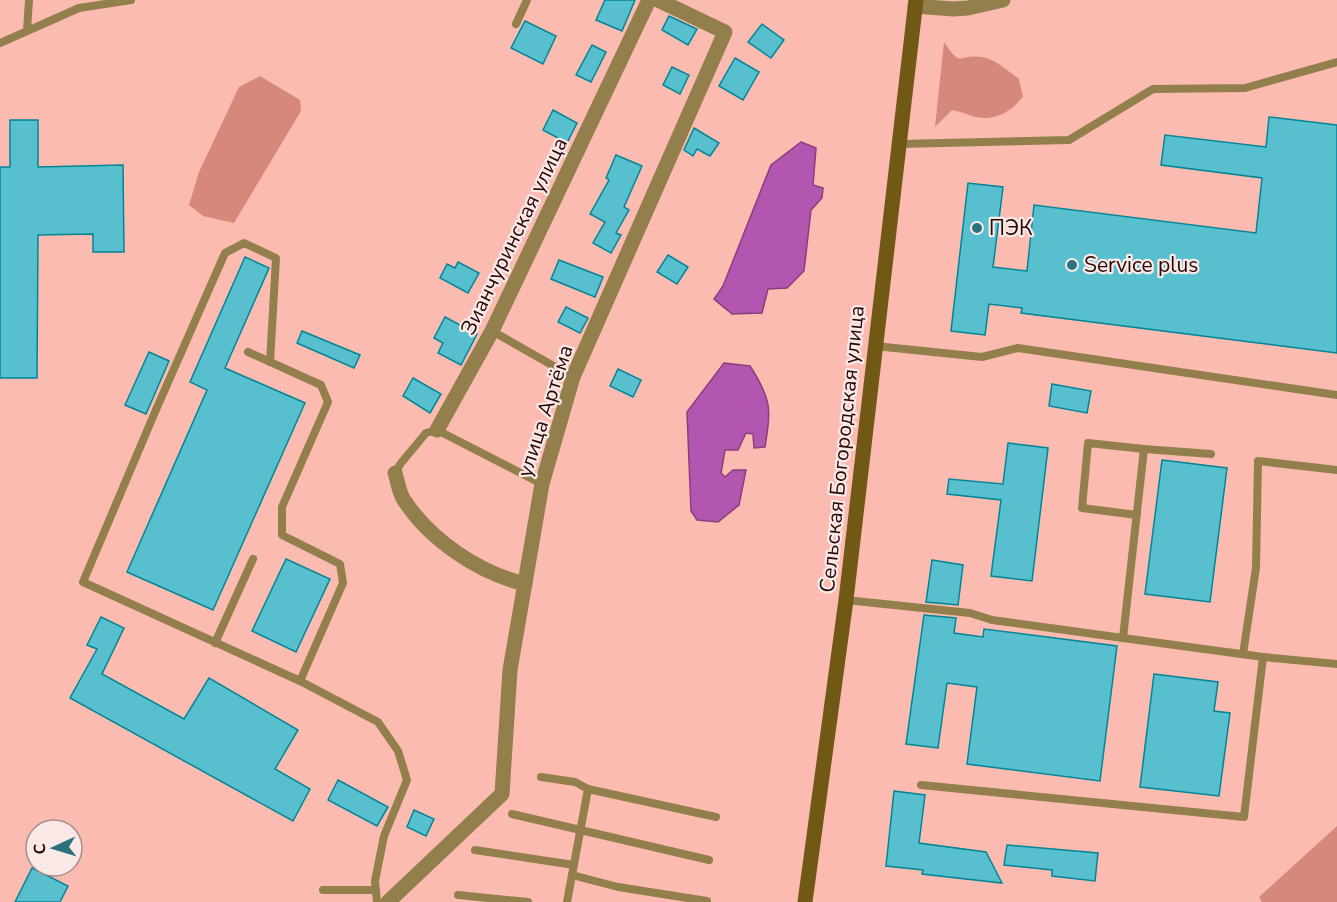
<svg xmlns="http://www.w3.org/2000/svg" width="1337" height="902" font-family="'Nunito Sans',sans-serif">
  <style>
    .green { fill: #d7887c }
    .water { fill: #b256af; stroke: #883f7d; stroke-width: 1.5 }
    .building { fill: #58bfce; stroke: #008695; stroke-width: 1.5 }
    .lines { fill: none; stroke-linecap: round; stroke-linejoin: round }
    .lane { stroke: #937f4c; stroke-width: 8 }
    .street { stroke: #937f4c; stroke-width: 15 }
    .secondary { stroke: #715915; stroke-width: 15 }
    .poi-dot { fill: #2a727d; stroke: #fbe9e7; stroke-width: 2 }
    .labels { text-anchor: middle; stroke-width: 4.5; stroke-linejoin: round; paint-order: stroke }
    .poi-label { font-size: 21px; fill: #260907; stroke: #fbe9e7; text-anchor: start }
    .street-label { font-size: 21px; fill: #260907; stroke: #fbe9e7 }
  </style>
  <rect width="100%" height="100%" fill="#fcbbb1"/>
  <!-- green -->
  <g class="green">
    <path d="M944 42C962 69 958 54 981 57 994 58 1008 71 1019 79L1023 97C1011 111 996 121 976 117 968 115 960 111 952 110L935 127Z"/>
    <path d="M260 76 300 100 301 111 234 223 203 216 189 205 199 172 239 87Z"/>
    <path d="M1337 826V902H1262L1259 897Z"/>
  </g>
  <!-- water -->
  <g class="water">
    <path d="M801 142 816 148 813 185 823 188 822 198 811 210 804 271 787 288 768 289 762 313 732 314 714 299 723 286 771 165Z"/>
    <path d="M724 363 750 366C772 400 771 409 765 447L754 448 753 434 746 433 738 450H725L721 473 725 477 733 470H746L739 505 718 522 697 520 691 511 687 412Z"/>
  </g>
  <!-- building -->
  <g class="building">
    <path d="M605 0H635L622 31 596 20Z"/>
    <path d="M669 16 697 29 688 45 662 30Z"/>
    <path d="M525 21 556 36 543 64 511 48Z"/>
    <path d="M762 24 784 40 771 58 748 42Z"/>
    <path d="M592 45 606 52 591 82 576 75Z"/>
    <path d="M735 58 759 72 743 100 719 86Z"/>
    <path d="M672 67 689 75 680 94 663 85Z"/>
    <path d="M553 110 577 123 567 143 543 130Z"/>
    <path d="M1269 117 1337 125V353L1021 313 1022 308 989 304 985 335 951 331 968 183 1003 187 993 267 1027 271 1034 205 1256 233 1262 178 1161 165 1165 135 1266 147Z"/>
    <path d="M10 120H38V167L123 165 124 252H93V234L38 235 37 378H0V167H10Z"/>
    <path d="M694 128 719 143 710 156 697 149 693 156 684 150Z"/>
    <path d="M616 155 642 166 624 207 629 210 616 233 621 235 611 253 593 243 605 222 590 214 609 180 606 178Z"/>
    <path d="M668 255 688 267 677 284 657 272Z"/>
    <path d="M245 257 269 268 225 368 305 403 213 610 127 572 207 390 190 382Z"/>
    <path d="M559 260 603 277 595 297 551 279Z"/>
    <path d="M458 262 479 273 468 293 440 278 447 264 455 268Z"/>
    <path d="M566 307 588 318 580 333 558 322Z"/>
    <path d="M445 317 477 334 461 365 438 353 443 343 434 338Z"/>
    <path d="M302 331 360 355 354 368 297 343Z"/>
    <path d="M149 352 169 361 146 414 125 405Z"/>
    <path d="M618 369 641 380 633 397 610 386Z"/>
    <path d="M413 378 441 394 430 413 403 396Z"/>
    <path d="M1052 384 1091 391 1087 413 1049 406Z"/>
    <path d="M1008 443 1048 448 1032 581 991 576 1001 500 947 494 949 479 1003 484Z"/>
    <path d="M1162 460 1227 468 1210 602 1145 594Z"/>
    <path d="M286 559 330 579 296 652 252 631Z"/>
    <path d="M932 560 963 565 958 605 926 602Z"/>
    <path d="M924 615 956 618 954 633 983 637 984 629 1117 646 1100 781 967 764 977 687 947 683 938 748 906 744Z"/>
    <path d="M101 617 124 628 102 674 184 719 209 678 298 730 275 769 310 789 293 821 70 698 97 649 87 645Z"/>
    <path d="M1154 674 1218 682 1214 711 1230 713 1219 796 1140 787Z"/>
    <path d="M338 780 388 807 377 826 328 800Z"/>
    <path d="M894 791 925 795 919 843 986 852 1002 883 922 874 923 870 886 866Z"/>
    <path d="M414 810 434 819 426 836 407 827Z"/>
    <path d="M1007 845 1098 853 1095 881 1052 876V870L1004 865Z"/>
    <path d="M32 868 68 886 60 902H15Z"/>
  </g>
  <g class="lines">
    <!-- lane -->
    <g class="lane">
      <path d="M516 24 527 0"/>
      <path d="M27 31 29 0"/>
      <path d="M0 43 79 8 131 0"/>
      <path d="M899 144 1069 140 1153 89 1245 88 1337 62"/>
      <path d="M492 331 573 377"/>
      <path d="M875 346 982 357 1018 348 1337 395"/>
      <path d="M248 352 321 385 328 402 282 507V535L340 564 343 583 300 681 378 722 398 751 407 780 384 836 375 881 377 902"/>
      <path d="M270 362 276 258 244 243 225 253 155 412 83 582 300 681"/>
      <path d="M1144 449 1211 454"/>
      <path d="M395 473 401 463 426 433 437 430 542 484"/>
      <path d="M846 600 970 613 992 620 1123 638 1144 449 1088 443 1082 508 1137 515"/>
      <path d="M215 643 253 559"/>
      <path d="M1243 654 1256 568 1258 461 1337 470"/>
      <path d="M1263 657 1337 664"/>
      <path d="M541 777 575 782 588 789"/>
      <path d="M921 785 1244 817 1263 657 1123 638"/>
      <path d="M512 814 709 860"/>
      <path d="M475 850 574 865"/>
      <path d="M572 875 618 887 707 901"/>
      <path d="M323 890H376"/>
      <path d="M458 895 528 902"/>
      <path d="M567 902 588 789 716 817"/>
    </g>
    <!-- street -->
    <g class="street">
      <path d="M915 6 953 9 968 8 1003 0"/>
      <path d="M437 430 492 331 649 0"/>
      <path d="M395 473C398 482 399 493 404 500 430 540 479 573 525 584"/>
      <path d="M388 902 502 794 510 670 542 484 573 377 725 32 658 0"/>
    </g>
    <!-- secondary -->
    <path class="secondary" d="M805 902 846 600 916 0"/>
  </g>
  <!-- markers -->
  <g class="poi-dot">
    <circle cx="977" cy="228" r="6"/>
    <circle cx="1072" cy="265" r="6"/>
  </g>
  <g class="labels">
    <!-- poi labels -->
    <g class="poi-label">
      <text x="989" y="235">ПЭК</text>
      <text x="1084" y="272">Service plus</text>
    </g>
    <!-- street labels -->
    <g class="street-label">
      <text transform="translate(514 236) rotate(-64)" y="7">Зианчуринская улица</text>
      <text transform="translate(545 411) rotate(-72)" y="7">улица Артёма</text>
      <text transform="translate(842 449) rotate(-84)" y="7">Сельская Богородская улица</text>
    </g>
  </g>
  <!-- north arrow -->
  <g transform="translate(54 848) rotate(266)"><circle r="28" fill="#fbe9e7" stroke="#a68f8d" stroke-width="1.5"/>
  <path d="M0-4.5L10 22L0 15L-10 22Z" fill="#2a727d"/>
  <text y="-9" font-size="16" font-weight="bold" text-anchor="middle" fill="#260907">С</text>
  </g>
</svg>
